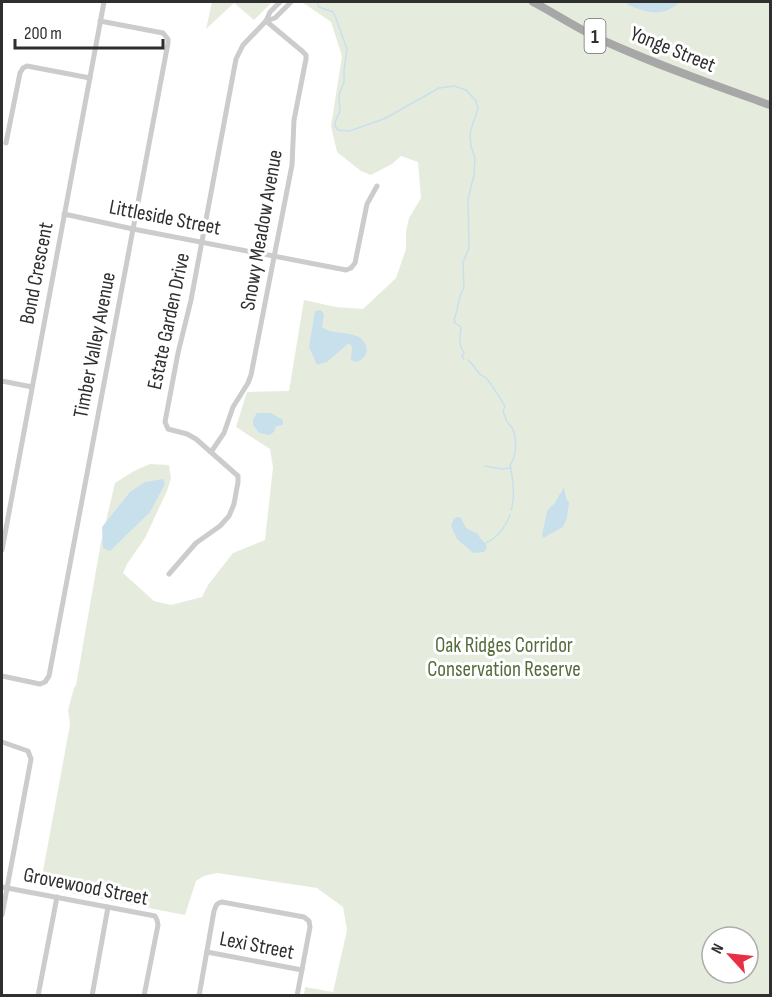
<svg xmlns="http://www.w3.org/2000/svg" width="772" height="997" font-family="'Sofia Sans Condensed',sans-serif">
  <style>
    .green { fill: #e6ecdd; fill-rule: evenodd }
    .water { fill: #c8e0ec }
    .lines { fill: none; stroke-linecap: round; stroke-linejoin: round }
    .stream { stroke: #c8e0ec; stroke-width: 1.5 }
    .street { stroke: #ccc; stroke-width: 5 }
    .primary { stroke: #a7a7a7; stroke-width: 8 }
    .labels { text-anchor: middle; stroke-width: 6; stroke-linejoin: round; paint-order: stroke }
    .shield { fill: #fff; stroke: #6d6d6d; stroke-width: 1.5 }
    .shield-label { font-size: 20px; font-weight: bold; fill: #2f2f2f }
    .street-label { font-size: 21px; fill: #2f2f2f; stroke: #fff }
    .park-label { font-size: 21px; fill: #546b3b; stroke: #fff }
  </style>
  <rect width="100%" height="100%" fill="#fff"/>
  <!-- green -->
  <g class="green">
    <path d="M212 2H272L254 20 234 3 206 29Z"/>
    <path d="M302 2H770V995H304L305 987 333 992 347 930 343 907 317 888 217 873 204 876 196 881 185 915 40 887 69 730 70 723 68 710 74 688 76 685 101 542 115 483 134 471 150 464 169 465 171 478 167 491 145 538 127 564 123 573 154 601 171 605 202 597 208 585 233 553 265 540 273 467 270 449 236 427 247 392 289 391 304 300 336 307 363 309 396 278 406 249V232L409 218 421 198 418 162 401 156 392 164 371 175 361 171 337 152 331 126 342 56 331 22ZM712 937H748V973H712Z"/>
  </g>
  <!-- water -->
  <g class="water">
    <path d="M626 2H680C661 18 649 13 628 5Z"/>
    <path d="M321 310 324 315 322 327C334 337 361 328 366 346 369 354 363 359 357 362L351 360 352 347 349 343 327 362 317 365 309 347 315 311Z"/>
    <path d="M258 413H271L283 420V425L276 426 274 432 269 435 259 433 253 425V420L256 414Z"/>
    <path d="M163 479 165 484 150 512 110 551 103 548 102 527 130 492 145 482Z"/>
    <path d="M564 487 566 498 569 503 567 518 563 527 543 538 542 535 547 511 554 504Z"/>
    <path d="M458 517 461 518 466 528 478 534C480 540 485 541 487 547L484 552 473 553 457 539 451 526 454 518Z"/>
  </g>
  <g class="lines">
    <!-- stream -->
    <g class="stream">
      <path d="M317 2 319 7 333 12 335 16 347 49 344 70V82L339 95 340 111 335 122V126L338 130 349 131 384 119 439 88 454 86 466 90 476 101 478 109 471 129 470 136 471 146 475 158 474 175 468 199 469 248 463 262 464 288C457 297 459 310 454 319L455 323 461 327C460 336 458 345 464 352L462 357 464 359"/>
      <path d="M468 360C473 363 474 367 478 372 484 379 478 372 486 378 490 382 503 402 505 407L503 411 507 422C518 431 518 453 510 465 513 479 516 496 511 510"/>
      <path d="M485 466 502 469 511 468"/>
      <path d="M486 543C498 537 505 528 510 515"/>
    </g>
    <!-- street -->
    <g class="street">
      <path d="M266 21 270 12 280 2"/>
      <path d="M6 143 20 73 23 68 27 66 90 78"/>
      <path d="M64 214 133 229 346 270 351 268 355 263 367 204 377 186"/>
      <path d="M2 381 32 387"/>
      <path d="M211 452 224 433 233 407 248 383 251 375 292 165 294 120 306 59V55L302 51 266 21"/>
      <path d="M2 550 104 2"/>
      <path d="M169 574 196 543 220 526 229 516 234 504 238 482V476L196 439 187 434 168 429 165 422 178 353 191 300 236 59 243 45 266 21 275 18 291 2"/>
      <path d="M2 676 40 684 45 682 49 676 168 43V39L163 33 100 21"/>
      <path d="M2 742 28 751 31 759 2 915"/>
      <path d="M2 887 155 916 157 920 158 925 144 996"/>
      <path d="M207 952 302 970"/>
      <path d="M38 996 57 897"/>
      <path d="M92 996 108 907"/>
      <path d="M199 996 214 911C216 906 216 903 222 902L304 917 309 921 310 927 297 996"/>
    </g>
    <!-- primary -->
    <path class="primary" d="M533 2C556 14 578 29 602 40 657 65 713 85 770 105"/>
  </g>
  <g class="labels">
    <!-- shield labels -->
    <rect class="shield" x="584.5" y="19" width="21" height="34" rx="4.5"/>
    <g class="shield-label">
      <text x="595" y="43">1</text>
    </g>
    <!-- street labels -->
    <g class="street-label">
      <text transform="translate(673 49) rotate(22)" y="7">Yonge Street</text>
      <text transform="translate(165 217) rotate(11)" y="7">Littleside Street</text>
      <text transform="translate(261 230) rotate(-80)" y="7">Snowy Meadow Avenue</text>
      <text transform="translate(36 273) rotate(-79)" y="7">Bond Crescent</text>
      <text transform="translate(168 321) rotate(-78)" y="7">Estate Garden Drive</text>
      <text transform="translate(94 345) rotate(-79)" y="7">Timber Valley Avenue</text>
      <text transform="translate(86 886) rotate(11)" y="7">Grovewood Street</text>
      <text transform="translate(257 945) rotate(11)" y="7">Lexi Street</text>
    </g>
    <!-- park labels -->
    <g class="park-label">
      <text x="504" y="652">Oak Ridges Corridor<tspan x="504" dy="24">Conservation Reserve</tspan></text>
    </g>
  </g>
  <!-- border -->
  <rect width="772" height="997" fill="none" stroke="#2f2f2f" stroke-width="6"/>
  <!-- north arrow -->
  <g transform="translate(730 955) rotate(297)"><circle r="28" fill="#ffffff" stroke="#acacac" stroke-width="1.5"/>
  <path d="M0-4.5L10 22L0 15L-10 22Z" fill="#e82f46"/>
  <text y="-9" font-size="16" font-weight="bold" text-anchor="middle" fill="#2f2f2f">N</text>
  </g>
  <!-- scale -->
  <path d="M15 39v9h148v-9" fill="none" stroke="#2f2f2f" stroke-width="3"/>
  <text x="24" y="39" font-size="18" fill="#2f2f2f" stroke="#ffffff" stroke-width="4.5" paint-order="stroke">200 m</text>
</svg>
